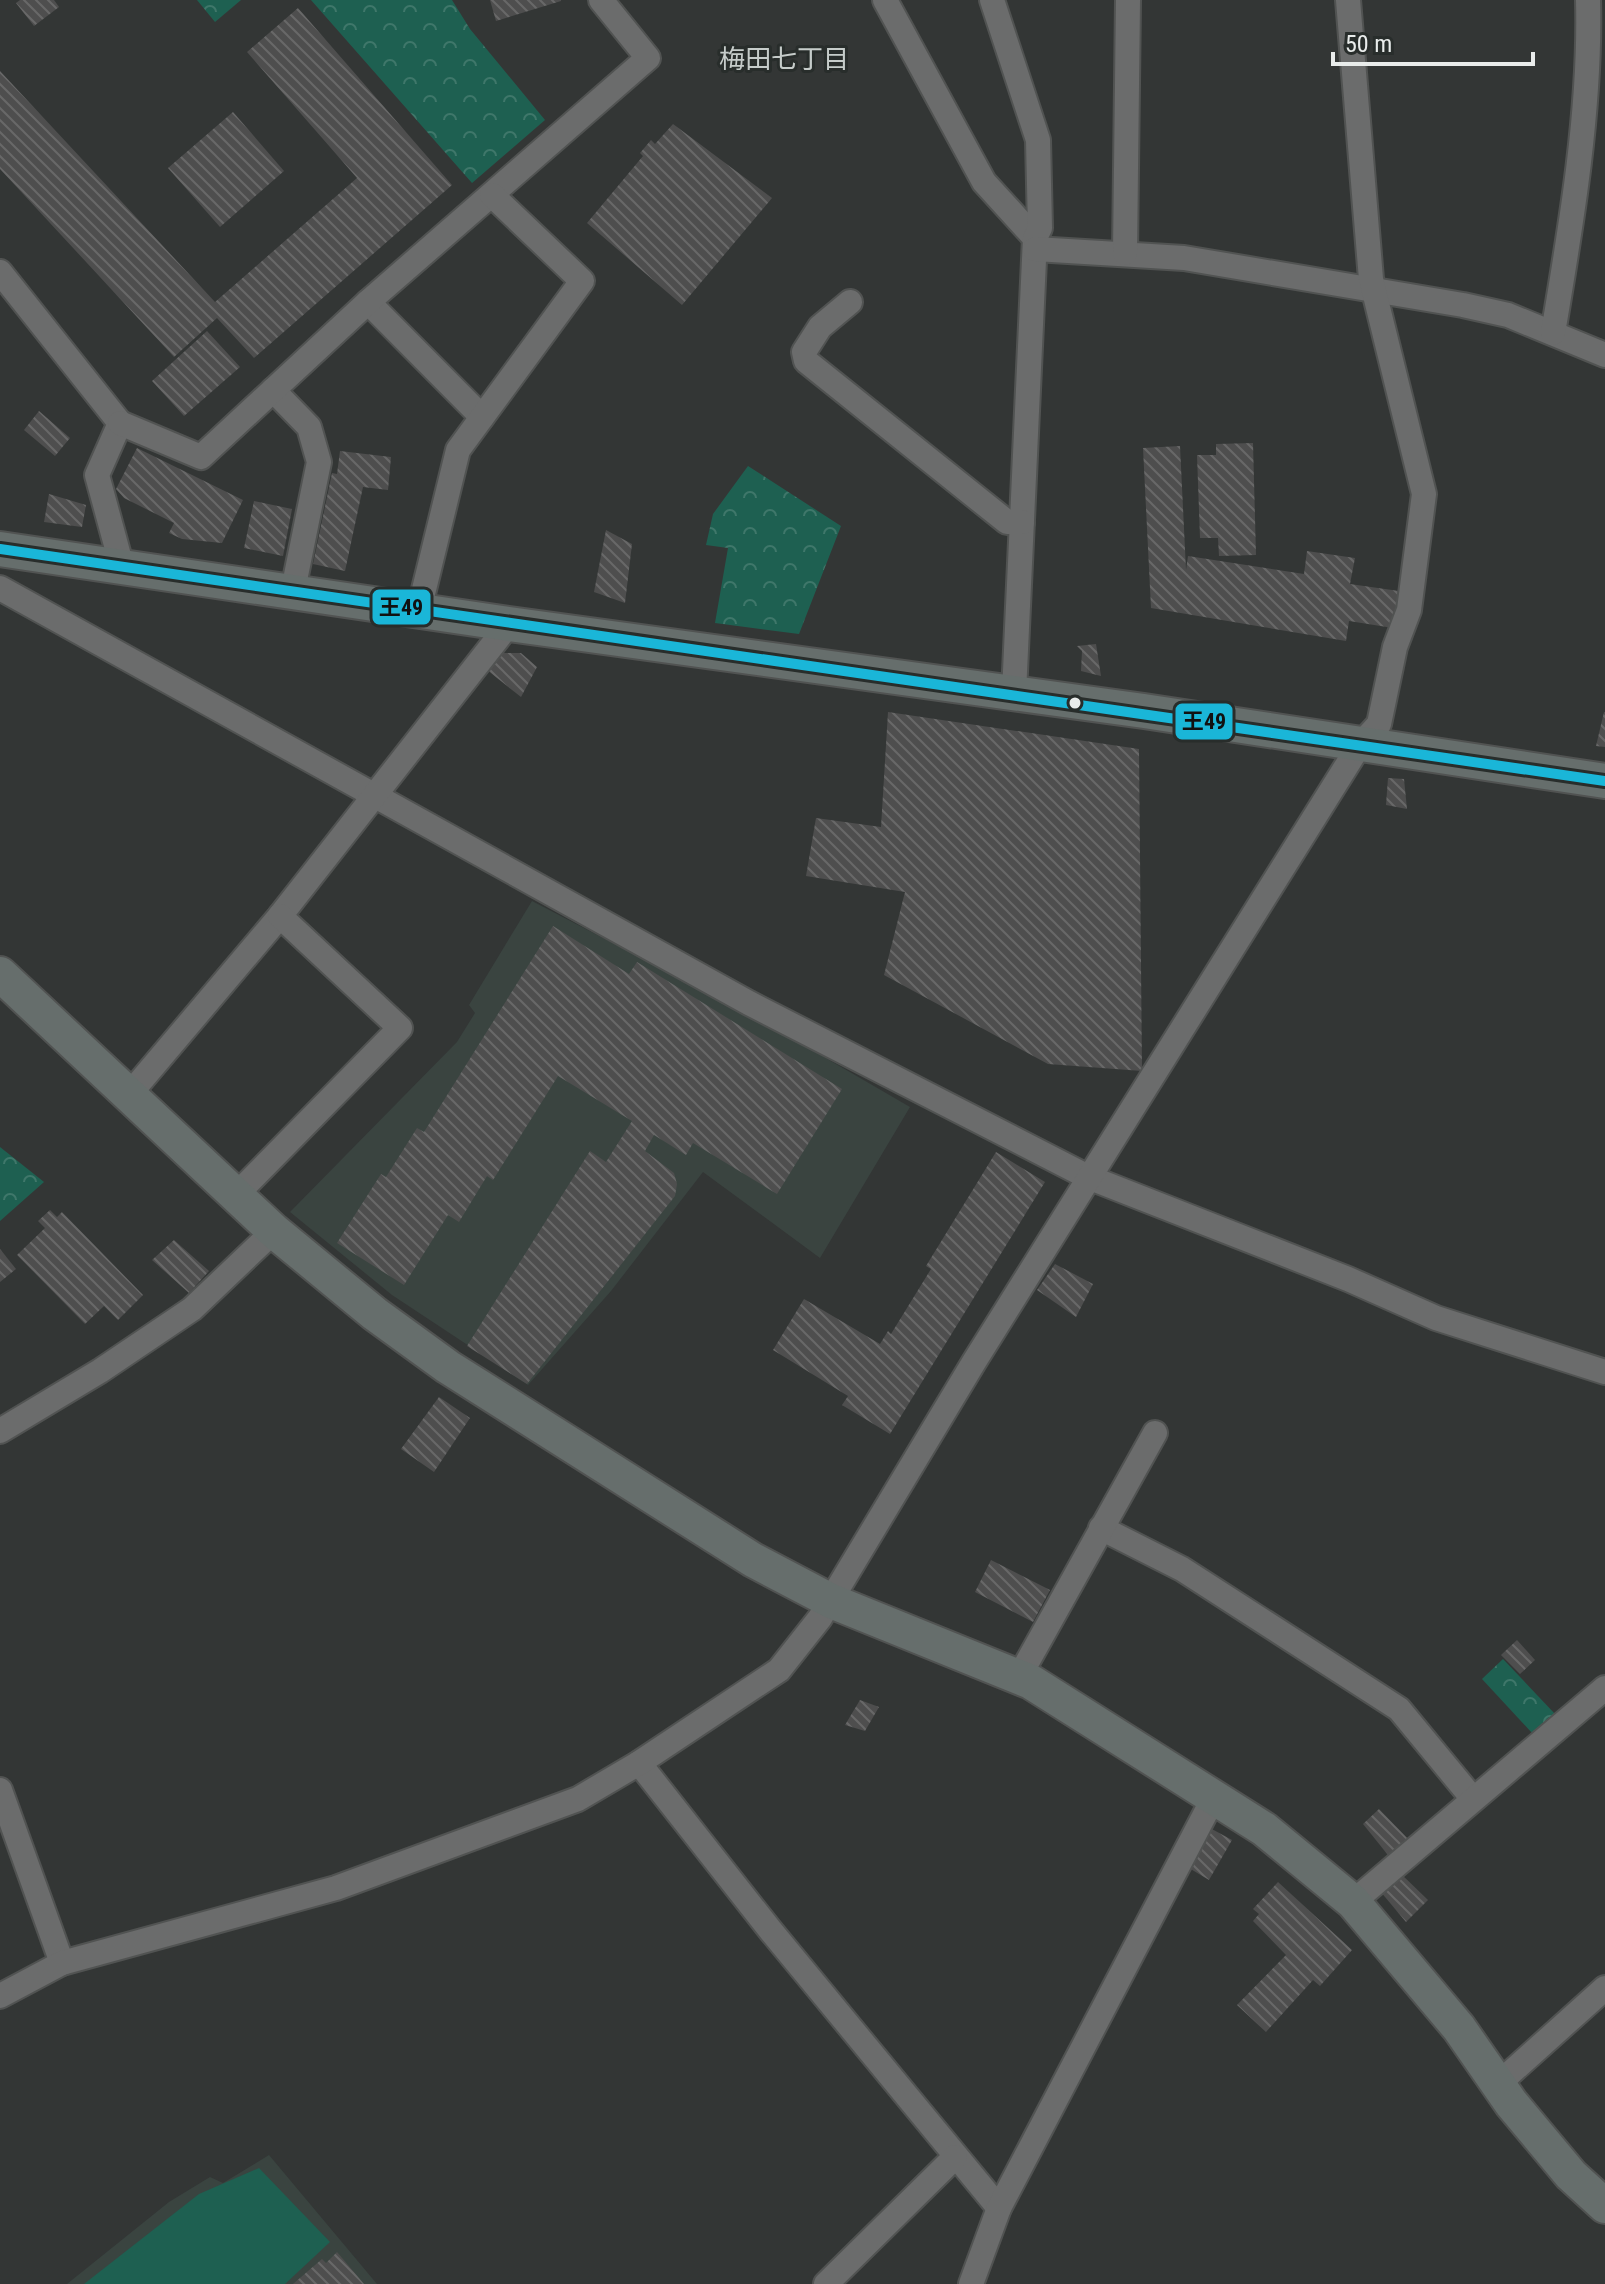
<svg xmlns="http://www.w3.org/2000/svg" width="1605" height="2284" font-family="'Roboto Condensed','Noto Sans JP',sans-serif">
  <style>
    .built { fill: #3a4440 }
    .grass { fill: #1e6051 }
    .park { fill: url(#park-crowns) }
    .building { fill: url(#building-back-hatch) }
    .lines { fill: none; stroke-linecap: round; stroke-linejoin: round }
    .street-casing { stroke: #515352; stroke-width: 28 }
    .secondary-casing { stroke: #515352; stroke-width: 38 }
    .street { stroke: #6b6c6c; stroke-width: 24 }
    .secondary { stroke: #666e6c; stroke-width: 34 }
    .bus-1-casing { stroke: #282d2b; stroke-width: 16 }
    .bus-1 { stroke: #1ab6d8; stroke-width: 10 }
    .bus-dot { fill: #e9eceb; stroke: #282d2b; stroke-width: 3 }
    .labels { text-anchor: middle; stroke-width: 6; stroke-linejoin: round; paint-order: stroke }
    .neighbourhood-label { font-size: 26px; fill: #c6ccca; stroke: #282d2b }
    .line-badge { stroke: #282d2b; stroke-width: 3 }
    .pale-badge-label { font-size: 22px; text-anchor: middle; font-weight: bold; fill: #111 }
  </style>
  <defs>
    <pattern id="park-crowns" width="20" height="18" patternUnits="userSpaceOnUse" patternTransform="scale(2)"><rect width="20" height="18" fill="#1e6051"/><path d="M2 6a3 3 0 1 1 6 0M12 15a3 3 0 1 1 6 0" fill="none" stroke="#3f776a"/></pattern>
    <pattern id="building-back-hatch" width="6" height="6" patternUnits="userSpaceOnUse" patternTransform="scale(2)"><rect width="6" height="6" fill="#4e4e4e"/><path d="M-1 5l2 2M0 0l6 6M5-1l2 2" fill="none" stroke="#686868"/></pattern>
  </defs>
  <rect width="100%" height="100%" fill="#333635"/>
  <!-- built -->
  <g class="built">
    <path d="M532 901 757 1018 910 1107 820 1258 703 1172 611 1291 528 1385 392 1295 290 1212 457 1042 475 1013 469 1005Z"/>
    <path d="M269 2155 377 2284H67L169 2202 210 2177 223 2183Z"/>
  </g>
  <!-- grass -->
  <path class="grass" d="M259 2168 330 2242 285 2284H84L199 2194Z"/>
  <!-- park -->
  <g class="park">
    <path d="M197 0H241L215 22Z"/>
    <path d="M311 0H452L470 29 545 120 472 183Z"/>
    <path d="M748 466 841 526 799 634 715 623 728 548 706 545 713 514Z"/>
    <path d="M0 1147 44 1182 0 1221Z"/>
    <path d="M1503 1659 1555 1714 1533 1734 1482 1679Z"/>
  </g>
  <!-- building -->
  <g class="building">
    <path d="M20 0H54L59 7 34 26 16 3Z"/>
    <path d="M490 0H561V1L496 21Z"/>
    <path d="M298 8 452 185 254 358 217 318 174 357 0 169V71L215 302 357 178 247 52Z"/>
    <path d="M233 112 284 171 220 227 168 168Z"/>
    <path d="M673 124 772 198 682 305 587 223 643 156 640 153 651 140 655 144Z"/>
    <path d="M207 331 240 367 184 416 152 381Z"/>
    <path d="M39 411 70 438 55 456 24 430Z"/>
    <path d="M1253 443 1256 555 1219 556 1218 538H1200L1197 455H1216V444Z"/>
    <path d="M1180 446 1186 570 1188 556 1304 574 1307 551 1355 558 1350 584 1399 591 1393 628 1349 621 1346 641 1151 608 1143 448Z"/>
    <path d="M137 448 243 500 222 543 182 539 169 533 174 523 124 498 116 489Z"/>
    <path d="M340 451 391 457 388 490 363 487 345 571 313 564 332 473 337 474Z"/>
    <path d="M49 494 86 505 82 527 44 522Z"/>
    <path d="M254 501 292 509 283 556 244 548Z"/>
    <path d="M606 530 632 544 625 603 594 592Z"/>
    <path d="M1096 644 1101 676 1081 671 1082 651 1077 646Z"/>
    <path d="M494 653H521L537 667 521 697 487 670Z"/>
    <path d="M888 712 1139 749 1142 1071 1048 1064 884 975 905 892 806 876 816 818 881 827Z"/>
    <path d="M1604 712H1605V747L1596 746Z"/>
    <path d="M1388 778 1404 779 1407 809 1386 805Z"/>
    <path d="M553 926 629 974 637 962 842 1089 777 1194 693 1143 686 1155 654 1135 645 1151 674 1173 677 1184 675 1196 527 1384 467 1346 590 1151 606 1162 632 1121 558 1076 493 1180 487 1176 459 1222 448 1215 404 1285 337 1243 381 1174 386 1177 417 1128 424 1132Z"/>
    <path d="M996 1152 1045 1182 890 1434 842 1405 848 1396 773 1350 804 1299 880 1344 888 1331 891 1334 931 1269 926 1266Z"/>
    <path d="M50 1210 57 1217 62 1212 143 1295 118 1320 104 1306 85 1324 17 1255 45 1228 38 1221Z"/>
    <path d="M174 1240 209 1271 189 1293 152 1260Z"/>
    <path d="M0 1249 16 1269 0 1282Z"/>
    <path d="M1055 1264 1093 1284 1076 1317 1037 1290Z"/>
    <path d="M439 1397 470 1418 434 1472 401 1449Z"/>
    <path d="M991 1560 1050 1590 1033 1622 975 1592Z"/>
    <path d="M1517 1640 1535 1660 1520 1674 1501 1655Z"/>
    <path d="M860 1700 879 1707 865 1731 845 1725Z"/>
    <path d="M1379 1809 1412 1843 1392 1860 1363 1824Z"/>
    <path d="M1210 1828 1232 1840 1209 1880 1189 1868Z"/>
    <path d="M1399 1872 1428 1900 1406 1922 1380 1891Z"/>
    <path d="M1278 1882 1352 1950 1320 1986 1313 1980 1266 2032 1237 2005 1286 1955 1253 1921 1259 1914 1253 1909Z"/>
    <path d="M337 2252 364 2284H293L322 2259 326 2263Z"/>
  </g>
  <g class="lines">
    <defs>
      <g id="street">
        <path d="M885 0 984 182 1035 238"/>
        <path d="M992 0 1038 140 1040 228 1035 238 1014 693"/>
        <path d="M1035 249 1184 258 1463 305 1508 315 1605 355"/>
        <path d="M1125 253 1128 0"/>
        <path d="M0 272 120 423 97 475 122 567"/>
        <path d="M368 302 482 417"/>
        <path d="M850 302 820 327 804 352 806 361 1007 522H1022"/>
        <path d="M1553 333C1571 226 1591 109 1588 0"/>
        <path d="M273 390 309 427 319 462 293 590"/>
        <path d="M120 423 201 457 368 302 648 58 601 0"/>
        <path d="M0 588 749 1003 1088 1177 1348 1279 1436 1318 1605 1372"/>
        <path d="M419 610 458 450 582 281 492 195"/>
        <path d="M128 1096 280 916 509 624"/>
        <path d="M236 1195 400 1028 280 916"/>
        <path d="M0 1431 100 1371 192 1309 274 1231"/>
        <path d="M1101 1528 1182 1569 1399 1709 1473 1799"/>
        <path d="M1019 1677 1155 1433"/>
        <path d="M639 1763 771 1931 999 2208"/>
        <path d="M0 1790 62 1963"/>
        <path d="M1353 1902 1605 1688"/>
        <path d="M0 1996 62 1963 336 1888 578 1799 639 1763 779 1670 820 1618 974 1362 1359 746 1379 724 1395 647 1409 610 1424 494 1371 279 1348 0"/>
        <path d="M1497 2085 1605 1988"/>
        <path d="M826 2284 955 2157"/>
        <path d="M971 2284 999 2208 1213 1799"/>
      </g>
      <g id="secondary">
        <path d="M0 549 509 624 1144 711 1605 781"/>
        <path d="M0 974 274 1231 375 1314 448 1367 753 1560 831 1601 1031 1682 1264 1829 1353 1902 1459 2028 1511 2103 1571 2175 1605 2206"/>
      </g>
    </defs>
    <!-- street casing -->
    <use href="#street" class="street-casing"/>
    <!-- secondary casing -->
    <use href="#secondary" class="secondary-casing"/>
    <!-- street -->
    <use href="#street" class="street"/>
    <!-- secondary -->
    <use href="#secondary" class="secondary"/>
    <defs>
      <path id="bus-1" d="M0 549C535 628 1071 700 1605 781"/>
    </defs>
    <!-- bus-1 casing -->
    <use href="#bus-1" class="bus-1-casing"/>
    <!-- bus-1 -->
    <use href="#bus-1" class="bus-1"/>
  </g>
  <!-- markers -->
  <circle class="bus-dot" cx="1075" cy="703" r="7"/>
  <g class="labels">
    <!-- neighbourhood labels -->
    <g class="neighbourhood-label">
      <text x="784" y="68">梅田七丁目</text>
    </g>
  </g>
  <g class="line-badge">
    <rect x="371" y="588" width="61" height="38" rx="8" fill="#1ab6d8"/>
    <rect x="1174" y="702" width="60" height="39" rx="8" fill="#1ab6d8"/>
  </g>
  <g class="pale-badge-label">
    <text x="401" y="615">王49</text>
    <text x="1204" y="729">王49</text>
  </g>
  <!-- scale -->
  <path d="M1333 52v12h200v-12" fill="none" stroke="#e9eceb" stroke-width="4"/>
  <text x="1345" y="52" font-size="24" fill="#e9eceb" stroke="#282d2b" stroke-width="6" paint-order="stroke">50 m</text>
</svg>
